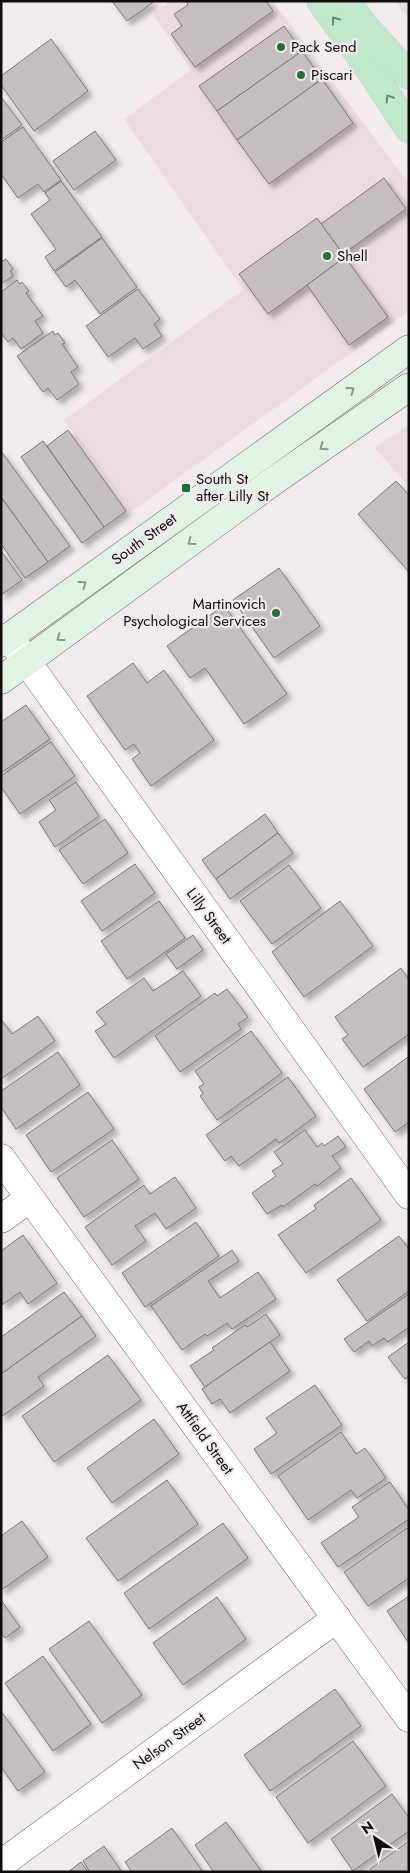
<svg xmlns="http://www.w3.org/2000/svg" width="410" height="1873" font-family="Jost,sans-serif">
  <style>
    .built { fill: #ebdce2 }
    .building { fill: #c5bec1; stroke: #7d7779; filter: url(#shadow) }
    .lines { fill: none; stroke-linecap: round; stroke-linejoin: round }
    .street-casing { stroke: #736d6f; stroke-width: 29 }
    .secondary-casing { stroke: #736d6f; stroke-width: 29 }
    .primary-casing { stroke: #cacaca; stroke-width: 29 }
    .street { stroke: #fff; stroke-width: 28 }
    .secondary { stroke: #e0f3e4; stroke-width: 28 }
    .primary { stroke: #c1e8ca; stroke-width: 28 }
    .oneway { stroke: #708575 }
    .oneway2 { stroke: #8c978e }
    .poi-dot { fill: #246e3c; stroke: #f2ebee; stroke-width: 2 }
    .labels { text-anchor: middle; stroke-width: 4.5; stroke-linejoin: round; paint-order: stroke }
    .poi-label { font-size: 15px; fill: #0e0c0d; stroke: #f2ebee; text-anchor: start }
    .street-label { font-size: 15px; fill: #0e0c0d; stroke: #f2ebee }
  </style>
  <defs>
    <filter id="shadow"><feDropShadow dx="4.5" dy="4.5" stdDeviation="2.5" flood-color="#0004"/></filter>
  </defs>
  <rect width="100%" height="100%" fill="#f2ebee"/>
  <!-- built -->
  <g class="built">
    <path d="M170 1H273L409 184V311L131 512 64 420 243 290 124 119 191 70 153 14Z"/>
    <path d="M395 1H409V20Z"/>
    <path d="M409 424V487L375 448Z"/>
  </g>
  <!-- building -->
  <g class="building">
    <path d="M112 1H155L127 21Z"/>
    <path d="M186 1H266L273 11 195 67 171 34 182 26 174 14 188 5Z"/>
    <path d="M284 26 302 51 217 111 199 86Z"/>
    <path d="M51 39 88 91 34 131 1 85V76Z"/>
    <path d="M302 51 322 79 237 140 217 111Z"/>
    <path d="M322 79 353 123 269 184 237 140Z"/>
    <path d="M1 97 22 125 1 140Z"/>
    <path d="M23 127 61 180 44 192 38 184 18 198 1 174V142Z"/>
    <path d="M95 131 116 160 74 190 53 161Z"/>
    <path d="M384 178 406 209 343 254 321 224Z"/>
    <path d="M61 181 102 237 54 271 45 257 56 249 31 214 50 200 45 193Z"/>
    <path d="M317 218 345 257 268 314 239 274Z"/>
    <path d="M102 238 137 287 100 314 75 280 66 287 55 272Z"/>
    <path d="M345 257 388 317 349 345 307 285Z"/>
    <path d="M1 259 3 261 6 259 13 269 10 271 13 276 1 284Z"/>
    <path d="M17 280 20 284 22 282 29 291 26 293 43 316 35 321 43 333 21 349 13 338 8 342 1 333V292Z"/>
    <path d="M138 289 160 319 154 324 162 336 143 349 135 338 108 357 86 326Z"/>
    <path d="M53 331 55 335 58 333 65 343 62 344 78 367 71 372 79 384 57 400 48 388 43 392 17 356Z"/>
    <path d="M68 430 126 511 104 527 47 446Z"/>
    <path d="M43 441 104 527 82 543 21 457Z"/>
    <path d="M1 451 70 546 48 562 1 497Z"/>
    <path d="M396 481 409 495V572L358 514Z"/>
    <path d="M1 497 48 562 25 578 1 544Z"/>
    <path d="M1 551 22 580 1 595Z"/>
    <path d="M279 568 320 626 274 658 233 600Z"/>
    <path d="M224 605 287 694 244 724 205 668 190 678 167 646Z"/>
    <path d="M133 663 147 683 164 670 214 740 151 786 132 759 140 753 134 744 125 750 87 696Z"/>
    <path d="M26 705 50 739 1 773V722Z"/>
    <path d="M51 742 75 776 20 814 1 787V776Z"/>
    <path d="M76 782 99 816 55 847 39 822 56 810 49 800Z"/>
    <path d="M265 814 278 833 216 879 202 860Z"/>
    <path d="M105 819 128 853 83 884 59 850Z"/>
    <path d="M278 833 293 853 230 899 216 879Z"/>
    <path d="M135 864 155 893 102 931 81 901Z"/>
    <path d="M289 865 321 908 272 944 240 901Z"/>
    <path d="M159 901 185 938 127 979 101 941Z"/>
    <path d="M340 901 373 946 304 997 272 952Z"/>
    <path d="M193 935 203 950 177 969 166 954Z"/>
    <path d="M401 968 409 980V1034L363 1067 342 1039 348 1035 335 1017Z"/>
    <path d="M183 971 201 996 114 1058 95 1031 106 1024 96 1012 144 978 153 991Z"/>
    <path d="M227 989 248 1017 238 1024 241 1029 180 1072 155 1036 215 993 217 996Z"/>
    <path d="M38 1016 55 1041 1 1079V1019L12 1034Z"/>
    <path d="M251 1031 282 1073 217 1120 200 1096 203 1094 199 1087 204 1084 195 1071Z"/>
    <path d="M58 1052 80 1085 16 1129 1 1107V1091Z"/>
    <path d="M408 1057 409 1122 395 1132 364 1089Z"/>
    <path d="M288 1077 316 1116 279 1143 276 1139 239 1166 231 1156 225 1161 206 1135Z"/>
    <path d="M88 1092 114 1129 51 1172 26 1135Z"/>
    <path d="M305 1130 317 1147 322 1143 324 1146 338 1136 346 1147 332 1156 341 1168 317 1186 315 1184 283 1207 282 1205 267 1214 252 1193 276 1176 272 1171 283 1164 274 1152Z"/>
    <path d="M112 1140 139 1179 84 1217 57 1178Z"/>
    <path d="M175 1177 196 1208 166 1229 155 1213 135 1226 146 1241 112 1265 85 1227 144 1185 150 1194Z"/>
    <path d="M351 1178 381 1220 306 1273 278 1235 316 1209 314 1205Z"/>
    <path d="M196 1222 219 1256 145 1307 122 1273Z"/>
    <path d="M23 1235 57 1283 28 1304 20 1292 2 1305 1 1251Z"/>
    <path d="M399 1236 409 1249V1291L367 1321 337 1280Z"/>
    <path d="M232 1250 239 1261 208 1281 220 1298 258 1272 276 1299 232 1329 227 1323 207 1336 205 1334 182 1350 151 1306Z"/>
    <path d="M64 1292 82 1316 1 1374V1337Z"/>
    <path d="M409 1294V1327L388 1342 384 1338 372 1346 369 1341 354 1352 344 1339Z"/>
    <path d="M266 1314 280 1335 205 1387 190 1366 214 1350 212 1348 245 1325 247 1327Z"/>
    <path d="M82 1316 96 1336 38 1377 44 1386 1 1417V1374Z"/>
    <path d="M270 1342 290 1371 230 1413 220 1399 212 1404 202 1389Z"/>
    <path d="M409 1342V1376L405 1379 388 1357Z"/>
    <path d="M108 1355 141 1400 54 1462 22 1416Z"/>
    <path d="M315 1385 342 1425 271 1474 254 1449 277 1433 266 1418Z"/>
    <path d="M154 1419 179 1454 112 1503 87 1468Z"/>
    <path d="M341 1432 356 1454 365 1448 386 1478 357 1498 351 1490 308 1520 278 1476Z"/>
    <path d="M167 1480 198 1524 118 1581 86 1538Z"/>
    <path d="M390 1482 409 1510V1519L338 1567 321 1543 359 1517 352 1507Z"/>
    <path d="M22 1521 48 1557 1 1590V1536Z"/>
    <path d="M223 1523 248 1558 149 1629 124 1593Z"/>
    <path d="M407 1528 409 1531V1578L368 1606 344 1572Z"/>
    <path d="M409 1596V1643L387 1611Z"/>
    <path d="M217 1597 246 1639 183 1685 153 1643Z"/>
    <path d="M1 1600 20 1627 5 1638 1 1633Z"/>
    <path d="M89 1621 142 1695 102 1723 49 1649Z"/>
    <path d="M43 1656 91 1724 53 1751 5 1683Z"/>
    <path d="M335 1689 361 1726 270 1791 244 1755Z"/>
    <path d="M1 1711 45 1772 18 1791 1 1767Z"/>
    <path d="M353 1741 386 1786 308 1843 276 1797Z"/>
    <path d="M392 1794 409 1818V1831L353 1871 331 1839Z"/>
    <path d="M226 1822 262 1872H214L195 1845Z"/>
    <path d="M172 1828 203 1872H132L125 1862Z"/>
    <path d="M409 1841V1872H372L370 1869Z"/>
    <path d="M104 1846 122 1872H90L83 1861Z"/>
    <path d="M81 1862 88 1872H68Z"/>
  </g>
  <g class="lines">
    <defs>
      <g id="street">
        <path d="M9 637 409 1195"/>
        <path d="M1 1158 409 1718"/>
        <path d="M1 1219 30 1198"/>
        <path d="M1 1864 337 1618"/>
      </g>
      <g id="secondary">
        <path d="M1 643 409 349"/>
        <path d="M1 680 275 480 409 387"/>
      </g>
      <g id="primary">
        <path d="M321 1 369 68 409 129"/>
        <path d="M346 1 364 26 409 75"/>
      </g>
    </defs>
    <!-- street casing -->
    <use href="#street" class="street-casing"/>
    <!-- secondary casing -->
    <use href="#secondary" class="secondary-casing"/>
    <!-- primary casing -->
    <use href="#primary" class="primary-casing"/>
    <!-- street -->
    <use href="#street" class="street"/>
    <!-- secondary -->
    <use href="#secondary" class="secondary"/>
    <!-- primary -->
    <use href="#primary" class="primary"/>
  </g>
  <!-- one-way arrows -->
  <defs><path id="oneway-chevron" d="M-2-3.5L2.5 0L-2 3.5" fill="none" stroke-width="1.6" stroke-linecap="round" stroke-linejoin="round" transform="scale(1.25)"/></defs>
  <g class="oneway">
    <use href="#oneway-chevron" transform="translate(335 20) rotate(-126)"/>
    <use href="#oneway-chevron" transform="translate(389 98) rotate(-123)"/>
  </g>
  <g class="oneway2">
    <use href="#oneway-chevron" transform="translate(351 390) rotate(-36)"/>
    <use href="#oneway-chevron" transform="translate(323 447) rotate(145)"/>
    <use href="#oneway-chevron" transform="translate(191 542) rotate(144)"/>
    <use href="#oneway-chevron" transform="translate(83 584) rotate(-36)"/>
    <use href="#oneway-chevron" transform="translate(60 638) rotate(144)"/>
  </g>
  <!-- markers -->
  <g class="poi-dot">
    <circle cx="281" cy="47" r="5"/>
    <circle cx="301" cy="75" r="5"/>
    <circle cx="327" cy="256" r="5"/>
    <rect x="181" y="483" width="10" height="10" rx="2.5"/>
    <circle cx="276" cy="613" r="5"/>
  </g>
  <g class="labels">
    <!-- poi labels -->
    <g class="poi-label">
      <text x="291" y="52">Pack Send</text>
      <text x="311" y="80">Piscari</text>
      <text x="337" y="261">Shell</text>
      <text x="196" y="484">South St<tspan x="196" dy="17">after Lilly St</tspan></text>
      <text x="266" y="609" text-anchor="end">Martinovich<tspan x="266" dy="17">Psychological Services</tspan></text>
    </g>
    <!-- street labels -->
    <g class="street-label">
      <text transform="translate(144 539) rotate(-36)" y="5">South Street</text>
      <text transform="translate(209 916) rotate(54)" y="5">Lilly Street</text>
      <text transform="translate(205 1438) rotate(54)" y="5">Attfield Street</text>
      <text transform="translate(169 1741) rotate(-36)" y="5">Nelson Street</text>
    </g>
  </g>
  <!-- border -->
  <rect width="410" height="1873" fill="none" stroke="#0e0c0d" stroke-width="5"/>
  <!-- north arrow -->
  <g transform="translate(375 1838) rotate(325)" stroke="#f2ebee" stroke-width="4" paint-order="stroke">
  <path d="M0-4L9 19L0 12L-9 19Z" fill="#0e0c0d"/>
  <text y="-8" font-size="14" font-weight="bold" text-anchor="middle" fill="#0e0c0d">N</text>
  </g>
</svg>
